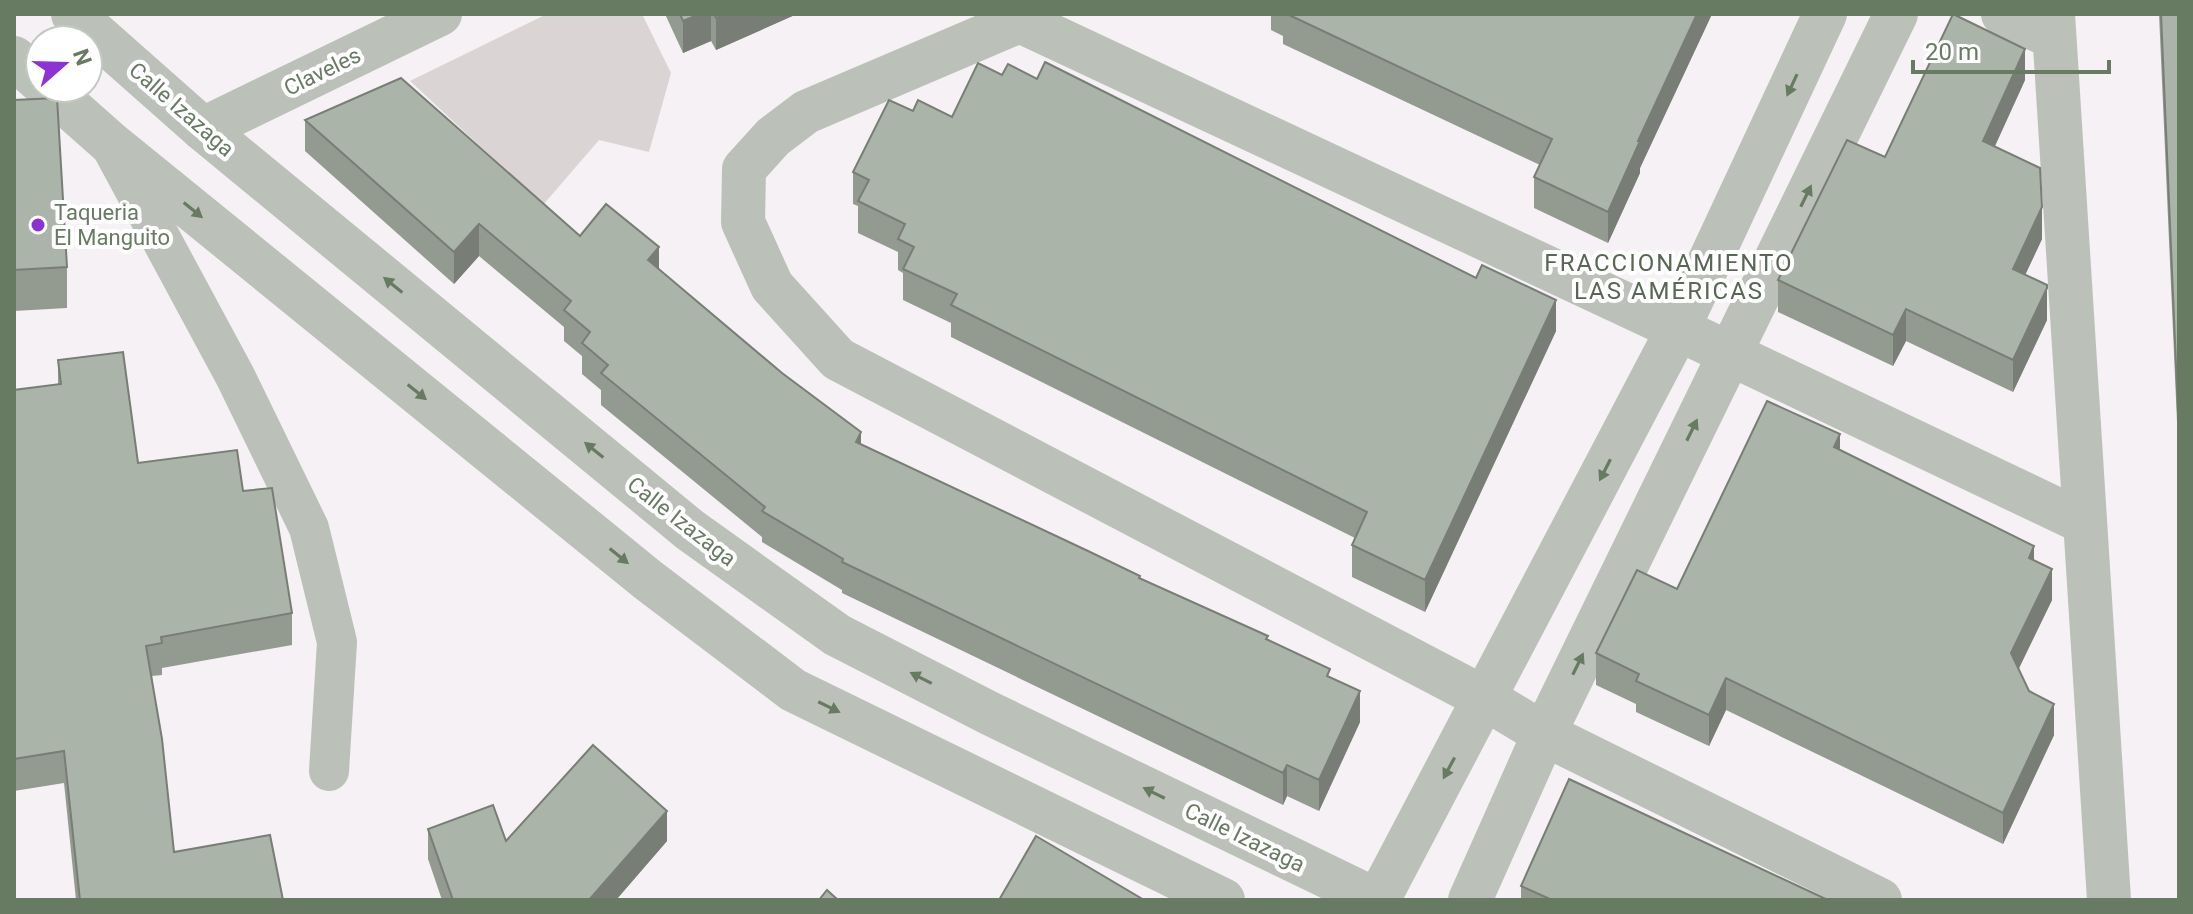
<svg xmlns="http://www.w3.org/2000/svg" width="2193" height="914" font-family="Roboto,sans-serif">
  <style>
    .green { fill: #dbd4d4 }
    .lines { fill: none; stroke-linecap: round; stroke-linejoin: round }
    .lane { stroke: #bbc1b9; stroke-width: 40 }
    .street { stroke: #bbc1b9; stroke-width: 44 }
    .wall { fill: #939b90 }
    .shaded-wall { fill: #787e76 }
    .building { fill: #abb4a8; stroke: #787e76; stroke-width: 2 }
    .oneway { fill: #677a62 }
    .poi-dot { fill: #8d33d3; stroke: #fff; stroke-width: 3 }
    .labels { text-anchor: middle; stroke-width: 8; stroke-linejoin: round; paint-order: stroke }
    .street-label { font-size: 22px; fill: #677a62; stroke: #fff }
    .poi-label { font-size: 22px; fill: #677a62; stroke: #fff; text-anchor: start }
    .neighbourhood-label { font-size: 24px; letter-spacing: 2px; fill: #586654; stroke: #fff }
  </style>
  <rect width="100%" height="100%" fill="#f5f1f4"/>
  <!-- green -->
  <path class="green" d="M547 14H642L671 73 649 152 599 140 543 205 410 81Z"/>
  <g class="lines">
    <!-- lane -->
    <path class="lane" d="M111 146 235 376 309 528 337 642 329 771"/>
    <!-- street -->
    <g class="street">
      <path d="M73 14 203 129 690 530 837 635 991 714 1376 900"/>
      <path d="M1036 14 806 112 773 137 744 169 743 222 772 286 838 359 1486 699 1544 734 1880 900"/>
      <path d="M2003 14 2053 37"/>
      <path d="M2053 14 2109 900"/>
      <path d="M1020 21 1678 329 2085 523"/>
      <path d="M14 58 40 81"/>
      <path d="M48 88 109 142 648 580 793 690 1223 900"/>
      <path d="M203 129 440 14"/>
      <path d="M1378 900 1678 329 1825 14"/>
      <path d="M1470 900 1544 734 1896 14"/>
    </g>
  </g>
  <!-- wall -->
  <g class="wall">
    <path d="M665 14H797L716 50 711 41 683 53Z"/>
    <path d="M1271 14H1712L1640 168V173L1608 243 1534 208V177L1540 165 1283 44V36L1271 30Z"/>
    <path d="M2159 14H2179V467Z"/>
    <path d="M1002 75 1556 331 1425 612 1352 577V545L1355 538 951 337V323L903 300V273L898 270V252L858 233V206L853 204V172L913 111 952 117Z"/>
    <path d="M2025 80 1995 146 2042 239 2025 275 2047 320 2013 392 1906 341 1893 366 1778 312V280L1885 157Z"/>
    <path d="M14 100 67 267V308L14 311Z"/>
    <path d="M305 120 659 269 861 445 1268 639 1330 678 1360 722 1319 811 1287 796 1283 805 842 593V590L762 542V537L601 405V390L582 374V356L564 341V327L479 256 454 284 305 151Z"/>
    <path d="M58 360 138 463 243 491 292 613V645L162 668V675L152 676 174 852 283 900H76L64 783 14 791V390L58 385Z"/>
    <path d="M1840 450 2034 560 2052 600 2018 669 2029 691 2054 735 2003 844 1726 710 1709 746 1636 712V704L1596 685V653L1677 589Z"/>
    <path d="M428 829 506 841H667L616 900H442L428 859Z"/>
    <path d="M1521 886 1828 900H1521Z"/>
  </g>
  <!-- shaded-wall -->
  <g class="shaded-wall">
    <path d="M700 14H711V41L683 53V21Z"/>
    <path d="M726 14H797L716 50V18Z"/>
    <path d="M1697 14H1712L1640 168V173L1608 243V212L1638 141Z"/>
    <path d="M2025 49V80L1983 172V141Z"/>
    <path d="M2042 207V239L2013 301V269Z"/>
    <path d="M479 224V256L454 284V252Z"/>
    <path d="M659 247V278L648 260Z"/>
    <path d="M2047 288V320L2013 392V360Z"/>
    <path d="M1556 300V331L1425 612V580Z"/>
    <path d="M1906 309V341L1893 366V335Z"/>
    <path d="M861 432V463L856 442Z"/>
    <path d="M1840 434V466L1834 447Z"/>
    <path d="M2034 546V577L2029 558Z"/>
    <path d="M2052 569V600L2011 685V653Z"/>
    <path d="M1726 678V710L1709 746V715Z"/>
    <path d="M1360 691V722L1319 811V780Z"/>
    <path d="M2054 704V735L2003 844V813Z"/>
    <path d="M1287 765V796L1283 805V773Z"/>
    <path d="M667 811V841L616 900H589Z"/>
  </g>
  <!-- building -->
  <g class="building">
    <path d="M680 14H700L683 21Z"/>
    <path d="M714 14H726L716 18Z"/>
    <path d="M1287 14H1697L1638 141H1640L1608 212 1534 177 1552 139Z"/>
    <path d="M1953 14 2025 49 1983 141 2040 168 2042 207 2013 269 2047 285V288L2013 360 1906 309 1893 335 1778 280 1847 140 1885 157Z"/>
    <path d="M2161 14H2179V435Z"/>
    <path d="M1045 62 1476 278 1482 265 1556 300 1425 580 1352 545 1367 512 951 305 957 294 903 269 914 247 898 239 905 224 858 201 869 180 853 172 889 100 913 111 918 100 952 117 978 63 1002 75 1008 64 1037 79Z"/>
    <path d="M401 78 580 236 606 204 659 247 648 260 782 373 861 432 856 442 1088 551 1140 576 1139 578 1268 636 1266 639 1330 669 1327 676 1360 691 1319 780 1287 765 1283 773 842 562 843 559 762 511 765 507 601 373 608 365 582 343 590 332 564 310 571 301 479 224 454 252 305 120Z"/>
    <path d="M57 98 67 267 14 270V100Z"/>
    <path d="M123 352 138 463 237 450 243 491 272 488 292 613 161 637 162 643 146 646 162 739 174 852 270 835 283 900H80L64 751 14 759V390L61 384 58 360Z"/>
    <path d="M1767 401 1840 434 1834 447 2034 546 2029 558 2052 569 2011 653 2029 691 2054 704 2003 813 1726 678 1709 715 1636 681 1639 674 1596 653 1637 570 1677 589Z"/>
    <path d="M593 745 667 811 589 900H453L428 829 493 805 506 841Z"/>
    <path d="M1569 779 1828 900H1552L1521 886Z"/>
    <path d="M1036 836 1144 900H999Z"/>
    <path d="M827 890 838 900H819Z"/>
  </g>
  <!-- one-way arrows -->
  <defs><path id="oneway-solid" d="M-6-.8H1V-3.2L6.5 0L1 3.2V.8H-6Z" transform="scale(2)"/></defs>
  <g class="oneway">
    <use href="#oneway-solid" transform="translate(1792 85) rotate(115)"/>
    <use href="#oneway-solid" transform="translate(1806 196) rotate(-64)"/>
    <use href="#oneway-solid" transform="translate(193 210) rotate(39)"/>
    <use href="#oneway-solid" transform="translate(393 285) rotate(-141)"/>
    <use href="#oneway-solid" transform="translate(417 392) rotate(39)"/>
    <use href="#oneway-solid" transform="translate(1692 430) rotate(-64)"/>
    <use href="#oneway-solid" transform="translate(594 450) rotate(-141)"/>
    <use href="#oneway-solid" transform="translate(1605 470) rotate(117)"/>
    <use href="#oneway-solid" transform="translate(619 556) rotate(39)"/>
    <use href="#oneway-solid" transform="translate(1578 664) rotate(-64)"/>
    <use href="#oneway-solid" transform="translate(921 678) rotate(-153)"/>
    <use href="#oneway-solid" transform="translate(829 707) rotate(26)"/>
    <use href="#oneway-solid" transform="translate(1449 768) rotate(118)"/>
    <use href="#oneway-solid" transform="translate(1154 793) rotate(-154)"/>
  </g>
  <!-- markers -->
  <circle class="poi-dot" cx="38" cy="225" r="8"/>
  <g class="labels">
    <!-- street labels -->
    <g class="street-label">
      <text transform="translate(322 71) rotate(-26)" y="8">Claveles</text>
      <text transform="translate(182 109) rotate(41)" y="8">Calle Izazaga</text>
      <text transform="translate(682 521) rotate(38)" y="8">Calle Izazaga</text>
      <text transform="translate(1245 837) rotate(26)" y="8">Calle Izazaga</text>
    </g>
    <!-- poi labels -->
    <g class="poi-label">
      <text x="54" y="220">Taqueria<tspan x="54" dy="25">El Manguito</tspan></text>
    </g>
    <!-- neighbourhood labels -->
    <g class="neighbourhood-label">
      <text x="1669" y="271">FRACCIONAMIENTO<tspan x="1669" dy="28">LAS AMÉRICAS</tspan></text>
    </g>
  </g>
  <!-- border -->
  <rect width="2193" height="914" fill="none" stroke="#677a62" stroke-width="32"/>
  <!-- north arrow -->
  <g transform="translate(64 64) rotate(70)"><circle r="38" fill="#ffffff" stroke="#c2cac0" stroke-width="2"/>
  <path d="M0-6L14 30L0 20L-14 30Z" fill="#8d33d3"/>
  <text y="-12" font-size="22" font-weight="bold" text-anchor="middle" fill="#677a62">N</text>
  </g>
  <!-- scale -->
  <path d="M1913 60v12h196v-12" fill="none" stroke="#677a62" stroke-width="4"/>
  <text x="1925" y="60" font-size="24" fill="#677a62" stroke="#ffffff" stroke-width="6" paint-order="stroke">20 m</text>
</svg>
